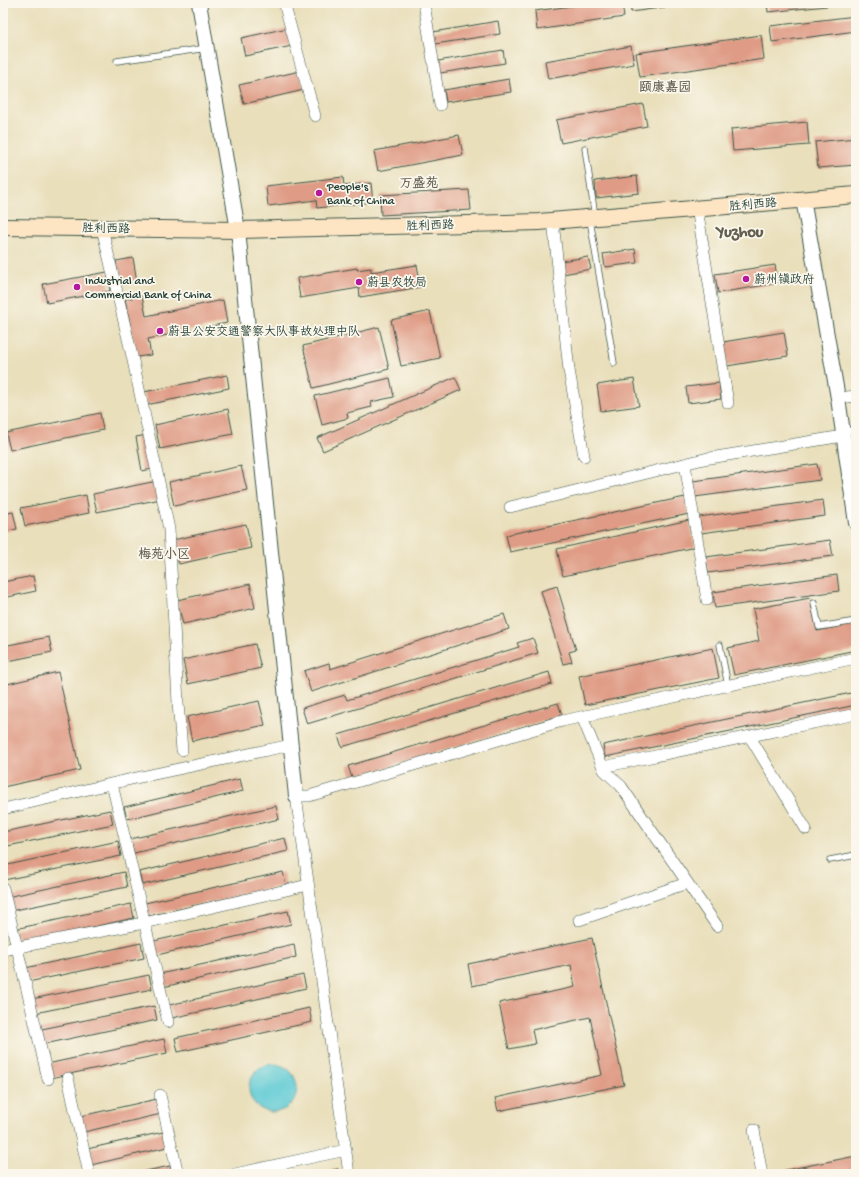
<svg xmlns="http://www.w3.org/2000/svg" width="859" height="1177" font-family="'Gochi Hand','LXGW WenKai TC',sans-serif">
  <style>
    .water { fill: #5dcad4; stroke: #3e8484 }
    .building { fill: #df9b85 }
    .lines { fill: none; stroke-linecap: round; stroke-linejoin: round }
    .service-casing { stroke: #3d5548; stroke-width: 7 }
    .minor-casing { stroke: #3d5548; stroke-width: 12 }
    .tertiary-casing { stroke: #3d5548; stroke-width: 16 }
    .secondary-casing { stroke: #3d5548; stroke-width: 18 }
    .service { stroke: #fff; stroke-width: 5.5 }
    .minor { stroke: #fff; stroke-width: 11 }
    .tertiary { stroke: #fff; stroke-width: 14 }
    .secondary { stroke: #fde5c4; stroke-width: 16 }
    .poi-dot { fill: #b5179e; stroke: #fbf7ec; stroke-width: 1.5 }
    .labels { text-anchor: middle; stroke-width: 3.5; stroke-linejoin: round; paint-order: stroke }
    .poi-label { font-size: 12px; fill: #1f3d34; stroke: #fbf7ec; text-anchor: start }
    .street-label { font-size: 12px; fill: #1f3d34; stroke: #fbf7ec }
    .neighbourhood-label { font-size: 13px; font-weight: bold; fill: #625e50; stroke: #fbf7ec }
    .district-label { font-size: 16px; font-weight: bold; fill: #625e50; stroke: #fbf7ec }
  </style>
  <rect width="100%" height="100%" fill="#fbf7ec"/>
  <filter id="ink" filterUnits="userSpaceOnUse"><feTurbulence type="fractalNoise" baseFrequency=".025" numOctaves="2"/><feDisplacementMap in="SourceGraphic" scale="8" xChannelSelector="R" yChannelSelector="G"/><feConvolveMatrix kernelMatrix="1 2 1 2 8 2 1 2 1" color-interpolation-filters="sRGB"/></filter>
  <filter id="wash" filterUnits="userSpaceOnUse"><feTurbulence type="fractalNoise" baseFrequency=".012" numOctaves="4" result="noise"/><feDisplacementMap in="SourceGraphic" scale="16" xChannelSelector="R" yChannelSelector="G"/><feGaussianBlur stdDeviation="0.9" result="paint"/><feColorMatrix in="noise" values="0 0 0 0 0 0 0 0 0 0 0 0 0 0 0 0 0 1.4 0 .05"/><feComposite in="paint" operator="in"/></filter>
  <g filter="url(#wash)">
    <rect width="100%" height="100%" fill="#e9dfbb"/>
    <!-- water -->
    <circle class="water" cx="273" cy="1088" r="24"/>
    <g id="blocks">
      <!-- building -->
      <g class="building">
        <path d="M593 3H622L624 17 537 30 535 11Z"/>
        <path d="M630 3H689V4L631 12Z"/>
        <path d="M767 3H827V6L768 12Z"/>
        <path d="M856 16V31L772 42 770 26Z"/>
        <path d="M498 21 500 34 435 44 433 32Z"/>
        <path d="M288 28 292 46 245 56 241 38Z"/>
        <path d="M761 35 764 59 640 77 636 53Z"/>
        <path d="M631 46 634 64 548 79 545 61Z"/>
        <path d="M503 50 505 63 440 73 438 61Z"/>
        <path d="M300 71 304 90 244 104 239 85Z"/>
        <path d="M509 79 511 92 446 102 444 90Z"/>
        <path d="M643 104 647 126 561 143 556 120Z"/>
        <path d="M807 122 809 145 733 151 731 129Z"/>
        <path d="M459 135 463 155 378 171 374 151Z"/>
        <path d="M856 138V165L818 168 815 142Z"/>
        <path d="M637 176 639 193 596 198 595 181Z"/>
        <path d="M343 177 344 186 371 183 373 202 317 208 316 200 268 206 266 186Z"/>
        <path d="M469 190 471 210 381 215 380 195Z"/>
        <path d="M635 249 637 263 605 267 603 254Z"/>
        <path d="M588 257 591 269 563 274 561 261Z"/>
        <path d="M133 258 137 282 119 285 116 261Z"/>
        <path d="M417 265 421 287 360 297 359 288 300 298 297 278 357 268V270L371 268V272Z"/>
        <path d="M775 265 778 283 718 293 715 274Z"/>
        <path d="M107 272 110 291 47 303 43 284Z"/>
        <path d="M142 296 146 316 223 300 227 323 148 339 151 355 137 357 125 299Z"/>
        <path d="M430 311 440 358 401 366 391 320Z"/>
        <path d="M379 327 389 369 313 388 303 346Z"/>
        <path d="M784 332 788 356 727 366 723 342Z"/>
        <path d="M856 342V359H853L851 343Z"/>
        <path d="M227 375 229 388 146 405 144 392Z"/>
        <path d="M455 377 461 390 323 451 317 438Z"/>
        <path d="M390 378 394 397 371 402 372 407 347 413 348 418 322 425 315 396Z"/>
        <path d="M634 379 639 406 601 411 597 385Z"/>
        <path d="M719 383 721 399 688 403 686 387Z"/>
        <path d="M228 409 233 434 160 449 155 425Z"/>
        <path d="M100 413 103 430 10 450 6 433Z"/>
        <path d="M147 435 152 469 142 471 136 437Z"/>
        <path d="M817 464 820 480 695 497 693 481Z"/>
        <path d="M241 466 247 490 174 506 169 482Z"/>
        <path d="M157 481 161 499 97 512 93 494Z"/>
        <path d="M86 495 89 513 25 526 21 508Z"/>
        <path d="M685 497 689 514 510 552 506 535Z"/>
        <path d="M823 500 825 516 701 533 699 517Z"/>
        <path d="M13 512 17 529 3 532V514Z"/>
        <path d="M689 520 695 547 563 576 557 549Z"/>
        <path d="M246 524 251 548 179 564 173 540Z"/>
        <path d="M830 540 833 556 708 573 706 557Z"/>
        <path d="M837 575 839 591 715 608 713 592Z"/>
        <path d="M33 576 36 591 3 598V582Z"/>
        <path d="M250 584 255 608 183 624 177 600Z"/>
        <path d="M557 586 576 650 569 652 572 662 563 664 541 591Z"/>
        <path d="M810 598 817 631 856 623V650L734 675 728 648 759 641 753 609Z"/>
        <path d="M504 614 509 629 311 692 304 671 329 663 330 669Z"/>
        <path d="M49 637 52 652 3 662V646Z"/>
        <path d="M533 638 538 653 307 724 302 708 345 695 347 700 519 647 517 643Z"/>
        <path d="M255 644 261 668 188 684 183 660Z"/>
        <path d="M713 648 719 678 585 705 579 676Z"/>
        <path d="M58 672 80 770 3 787V685Z"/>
        <path d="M549 672 552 684 342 747 338 735Z"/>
        <path d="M856 692V705L605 757 603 745Z"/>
        <path d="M259 701 265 725 192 741 187 717Z"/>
        <path d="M558 703 562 715 352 778 348 766Z"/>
        <path d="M240 779 243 791 127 819 124 807Z"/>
        <path d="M276 806 279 819 134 853 130 839Z"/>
        <path d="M110 810 113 824 3 847V832Z"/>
        <path d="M285 838 288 851 142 885 139 872Z"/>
        <path d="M118 841 121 856 4 880 3 866Z"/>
        <path d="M124 872 127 887 10 911 7 897Z"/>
        <path d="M283 872 286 885 148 916 145 903Z"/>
        <path d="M131 904 134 918 18 943 15 929Z"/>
        <path d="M288 911 291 924 157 955 154 941Z"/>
        <path d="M592 938 624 1085 498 1111 495 1098 602 1075 590 1017 532 1030 535 1044 509 1049 499 1003 575 987 571 965 472 986 468 964Z"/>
        <path d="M141 943 144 958 28 982 25 968Z"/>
        <path d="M294 944 296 957 163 987 160 974Z"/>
        <path d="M149 975 152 989 35 1013 32 999Z"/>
        <path d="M303 975 306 988 172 1018 169 1005Z"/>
        <path d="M154 1006 157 1020 40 1045 37 1030Z"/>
        <path d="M309 1008 312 1022 178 1052 175 1038Z"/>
        <path d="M164 1039 167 1053 51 1078 47 1064Z"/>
        <path d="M157 1099 161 1114 84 1132 81 1116Z"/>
        <path d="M163 1132 167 1147 91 1165 87 1149Z"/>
        <path d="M856 1156V1172L847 1174H766Z"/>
        <path d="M170 1166 172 1174H137L136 1173Z"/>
        <path d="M338 1169 339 1174H320V1173Z"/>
      </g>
    </g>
  </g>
  <g filter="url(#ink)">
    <use href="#blocks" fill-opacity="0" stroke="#3d5548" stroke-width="1"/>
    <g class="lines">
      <defs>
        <g id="service">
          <path d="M117 61 207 48"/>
          <path d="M585 148 595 217"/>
          <path d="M590 220 614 363"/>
          <path d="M843 431 856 430"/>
          <path d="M814 603 819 627 856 621"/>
          <path d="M720 645 728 686"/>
          <path d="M830 860 856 855"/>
        </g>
        <g id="minor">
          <path d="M284 3 315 116"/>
          <path d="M424 3 440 105"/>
          <path d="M697 208 728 403"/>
          <path d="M553 221 569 370 584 456"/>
          <path d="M102 228 132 356 169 529 178 703 182 750"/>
          <path d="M838 398 856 396"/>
          <path d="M685 464 707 600"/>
          <path d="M510 507 704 459 843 436"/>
          <path d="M582 717 604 770 621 786 717 926"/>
          <path d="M750 737 806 829"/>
          <path d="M603 767 856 714"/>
          <path d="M112 784 168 1022"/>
          <path d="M3 809 136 778 291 745"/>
          <path d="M3 888 48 1079"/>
          <path d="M579 920 687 883"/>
          <path d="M3 950 144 923 308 885"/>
          <path d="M68 1078 89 1174"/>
          <path d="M160 1095 178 1174"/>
          <path d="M754 1130 762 1174"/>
          <path d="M235 1174 346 1150"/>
          <path d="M349 1174 296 796H309L562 721 856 658"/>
        </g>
        <g id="tertiary">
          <path d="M199 3 238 230 296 796"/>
          <path d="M803 199 838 398 856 523"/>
        </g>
        <path id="secondary" d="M3 227 238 230 539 222 856 195"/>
      </defs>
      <!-- service casing -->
      <use href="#service" class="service-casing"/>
      <!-- minor casing -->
      <use href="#minor" class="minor-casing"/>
      <!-- tertiary casing -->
      <use href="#tertiary" class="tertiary-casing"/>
      <!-- secondary casing -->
      <use href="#secondary" class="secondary-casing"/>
      <!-- service -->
      <use href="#service" class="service"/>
      <!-- minor -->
      <use href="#minor" class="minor"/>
      <!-- tertiary -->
      <use href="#tertiary" class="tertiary"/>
      <!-- secondary -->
      <use href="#secondary" class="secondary"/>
    </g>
  </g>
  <!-- markers -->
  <g class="poi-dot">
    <circle cx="319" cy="193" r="4"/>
    <circle cx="746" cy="279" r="4"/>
    <circle cx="359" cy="282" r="4"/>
    <circle cx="77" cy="287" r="4"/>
    <circle cx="160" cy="331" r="4"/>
  </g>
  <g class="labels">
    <!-- poi labels -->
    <g class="poi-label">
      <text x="327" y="190">People's<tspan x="327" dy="14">Bank of China</tspan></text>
      <text x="754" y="283">蔚州镇政府</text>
      <text x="85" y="284">Industrial and<tspan x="85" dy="14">Commercial Bank of China</tspan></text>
      <text x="367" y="286">蔚县农牧局</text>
      <text x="168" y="335">蔚县公安交通警察大队事故处理中队</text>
    </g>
    <!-- street labels -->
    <g class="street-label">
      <text transform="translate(753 204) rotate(-5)" y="4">胜利西路</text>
      <text transform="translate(430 225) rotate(-2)" y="4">胜利西路</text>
      <text transform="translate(106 228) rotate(1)" y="4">胜利西路</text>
    </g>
    <!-- neighbourhood labels -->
    <g class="neighbourhood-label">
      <text x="665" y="91">颐康嘉园</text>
      <text x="419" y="187">万盛苑</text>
      <text x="164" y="558">梅苑小区</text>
    </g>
    <!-- district labels -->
    <g class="district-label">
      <text x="740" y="236">Yuzhou</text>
    </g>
  </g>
  <!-- margin -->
  <rect width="859" height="1177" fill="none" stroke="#fbf7ec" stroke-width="16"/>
</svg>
